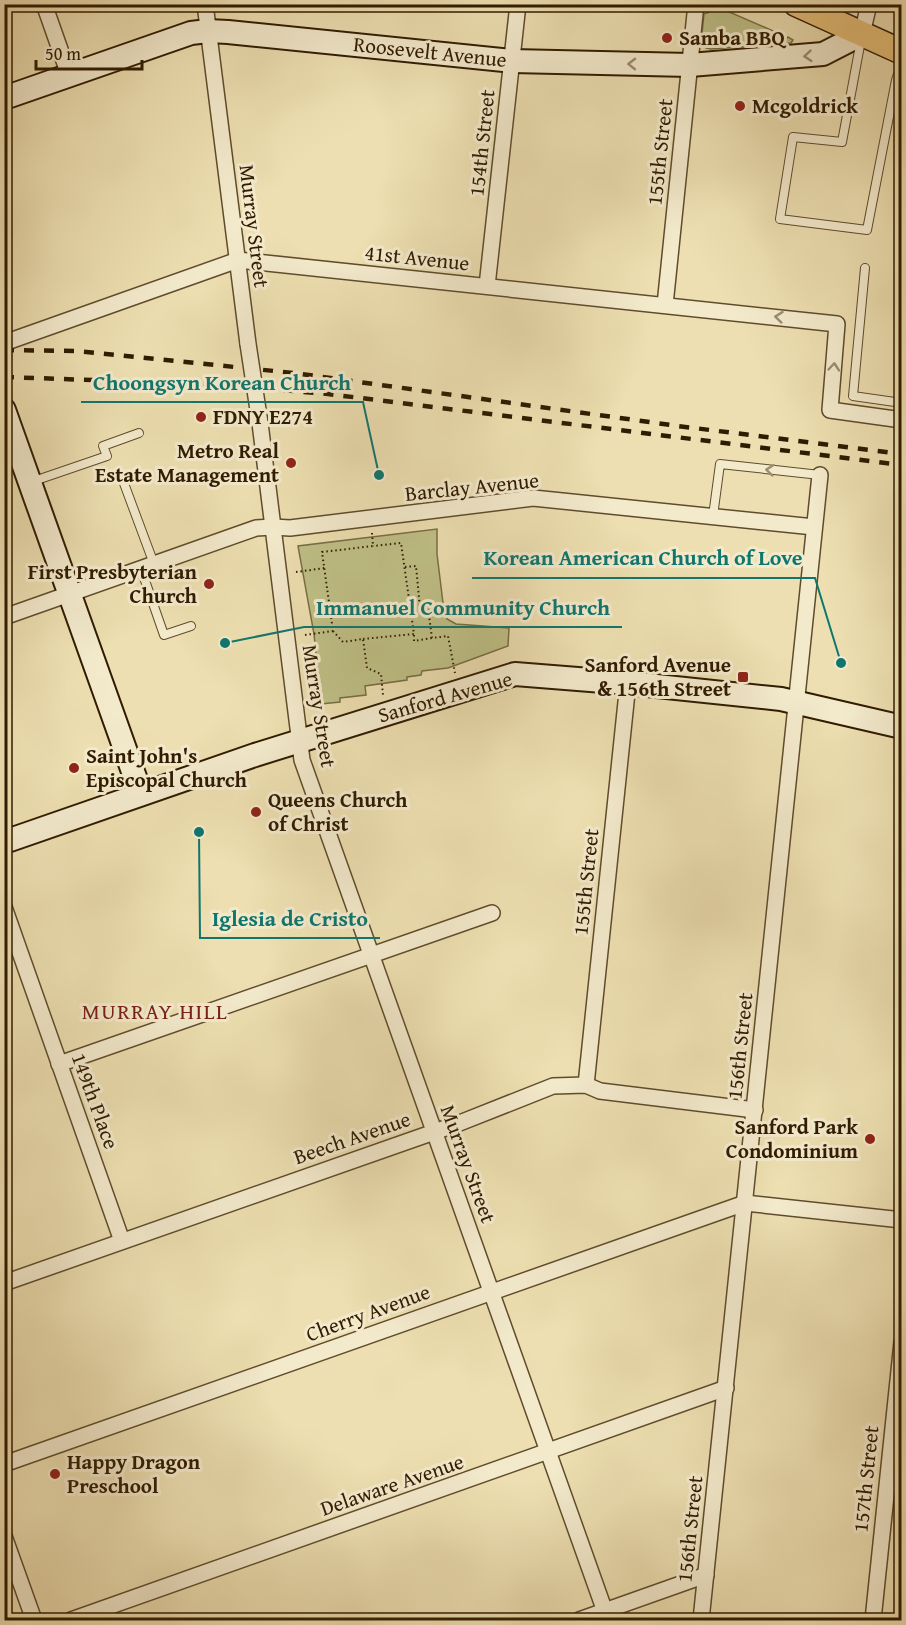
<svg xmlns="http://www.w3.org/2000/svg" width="906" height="1625" font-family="'Gentium Book Plus',serif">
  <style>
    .green { fill: #bfc087; stroke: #786e44; stroke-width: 1.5 }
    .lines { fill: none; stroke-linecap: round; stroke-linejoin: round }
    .lane-casing { stroke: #5f4c2c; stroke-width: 10 }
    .street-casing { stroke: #5f4c2c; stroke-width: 18 }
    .secondary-casing { stroke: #301b00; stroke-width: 26 }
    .primary-casing { stroke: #301b00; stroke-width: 27 }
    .path { stroke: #301b00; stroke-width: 2; stroke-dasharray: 1.5 3; stroke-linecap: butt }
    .lane { stroke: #f3eacc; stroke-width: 8 }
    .street { stroke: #f3eacc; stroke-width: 15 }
    .secondary { stroke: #f3eacc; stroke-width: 22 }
    .primary { stroke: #e6c078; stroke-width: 24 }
    .rail { stroke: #301b00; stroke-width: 4.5; stroke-dasharray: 10 10; stroke-linecap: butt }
    .street-bridge-casing { stroke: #5f4c2c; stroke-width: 18; stroke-linecap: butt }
    .street-bridge { stroke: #f3eacc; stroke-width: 15 }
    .oneway { stroke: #9b8d70 }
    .poi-dot { fill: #8f2418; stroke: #f3eacc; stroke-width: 2 }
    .labels { text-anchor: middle; stroke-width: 6; stroke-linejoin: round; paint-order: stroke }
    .poi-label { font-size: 21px; font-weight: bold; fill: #301b00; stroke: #f3eacc; text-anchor: start }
    .street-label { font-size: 21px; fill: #301b00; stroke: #f3eacc }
    .neighbourhood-label { font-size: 22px; letter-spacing: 1.5px; fill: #7a1f14; stroke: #f3eacc }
    .leader { fill: none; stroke: #0f766e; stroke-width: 2 }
    .callout-dot { fill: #0f766e; stroke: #f3eacc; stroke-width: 2 }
    .callout-label { font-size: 22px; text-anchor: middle; font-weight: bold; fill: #0f766e; stroke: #f3eacc; stroke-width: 6; stroke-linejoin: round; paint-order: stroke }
  </style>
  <rect width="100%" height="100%" fill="#eddfb1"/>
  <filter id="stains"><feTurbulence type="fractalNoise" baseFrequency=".00333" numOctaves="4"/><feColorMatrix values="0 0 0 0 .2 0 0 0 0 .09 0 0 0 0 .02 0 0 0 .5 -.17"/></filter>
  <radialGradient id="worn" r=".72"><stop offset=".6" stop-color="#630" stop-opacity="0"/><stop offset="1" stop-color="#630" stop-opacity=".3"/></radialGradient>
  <!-- green -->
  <g class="green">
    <path d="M720 8 778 33 776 36 778 39 785 40 788 37 793 40 791 43 711 49 706 48 701 43 704 14Z"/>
    <path d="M437 529V554L444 611 447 619 456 624 509 628 508 646 448 668 422 671 421 675 407 677V680L365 686 366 695 340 698V702L321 704 314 634 298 546Z"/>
  </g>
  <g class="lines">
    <defs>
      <g id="lane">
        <path d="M861 40 842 142 793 137 780 219 867 230 896 80 902 62"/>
        <path d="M865 268 853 396 902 403"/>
        <path d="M122 478 154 564"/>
        <path d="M31 482 107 456 103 446 139 433"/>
        <path d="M713 516 720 464 820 475"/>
        <path d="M141 569 164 635 191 626"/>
      </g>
      <g id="street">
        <path d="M44 4 69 75"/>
        <path d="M205 4 248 344"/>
        <path d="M862 34 869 4"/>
        <path d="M487 286 518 4"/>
        <path d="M665 305 696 4"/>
        <path d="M4 343 238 260 837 324 830 410 902 420"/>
        <path d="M260 423 302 760 608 1620"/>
        <path d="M4 617 256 528 273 527 290 528 533 498 814 527"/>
        <path d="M4 907 122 1241"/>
        <path d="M59 1064 492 913"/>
        <path d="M586 1085 628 683"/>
        <path d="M4 1283 457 1124 553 1086 586 1085 600 1091 755 1110"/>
        <path d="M4 1464 745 1203 902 1220"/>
        <path d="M4 1536 34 1620"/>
        <path d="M71 1620 726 1388"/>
        <path d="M579 1620 706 1575"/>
        <path d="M701 1620 820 475"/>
        <path d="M873 1620 902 1342"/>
      </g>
      <g id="secondary">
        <path d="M4 98 191 33 208 31 228 32 512 61 690 65 823 54 862 34"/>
        <path d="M4 410 141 794"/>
        <path d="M4 842 255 755 515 674 628 683 781 699 902 727"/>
      </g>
      <path id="primary" d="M796 4 902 52"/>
    </defs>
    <!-- lane casing -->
    <use href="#lane" class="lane-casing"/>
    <!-- street casing -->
    <use href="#street" class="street-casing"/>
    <!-- secondary casing -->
    <use href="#secondary" class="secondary-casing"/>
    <!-- primary casing -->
    <use href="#primary" class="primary-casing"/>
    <!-- path -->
    <g class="path">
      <path d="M372 533 373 546 322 552 333 631 343 642 363 639 367 668 381 674 383 695"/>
      <path d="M405 567 416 566 420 608H428L432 638 448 636 455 673"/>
      <path d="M296 572 325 568"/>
      <path d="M305 635 333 631"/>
      <path d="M414 635V641L432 638"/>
      <path d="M363 639 414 634 401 543 373 546"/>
    </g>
    <!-- lane -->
    <use href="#lane" class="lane"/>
    <!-- street -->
    <use href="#street" class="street"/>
    <!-- secondary -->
    <use href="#secondary" class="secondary"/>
    <!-- primary -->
    <use href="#primary" class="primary"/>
    <!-- rail -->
    <g class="rail">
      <path d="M4 350 76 351 294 373 678 426 902 454"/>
      <path d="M4 377 210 384 328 394 902 465"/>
    </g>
    <defs>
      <path id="street-bridge" d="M248 344 260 423"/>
    </defs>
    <!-- street-bridge casing -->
    <use href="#street-bridge" class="street-bridge-casing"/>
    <!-- street-bridge -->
    <use href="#street-bridge" class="street-bridge"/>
  </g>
  <!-- one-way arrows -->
  <defs><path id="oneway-chevron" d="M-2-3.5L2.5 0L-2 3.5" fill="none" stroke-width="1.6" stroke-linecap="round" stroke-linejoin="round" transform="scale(1.5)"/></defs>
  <g class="oneway">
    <use href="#oneway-chevron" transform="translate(808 56) rotate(175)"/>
    <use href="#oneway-chevron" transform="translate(632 64) rotate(-179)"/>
    <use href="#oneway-chevron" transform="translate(779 317) rotate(-174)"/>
    <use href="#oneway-chevron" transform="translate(834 367) rotate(-85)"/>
    <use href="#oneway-chevron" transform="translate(770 470) rotate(-174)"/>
  </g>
  <!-- markers -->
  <g class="poi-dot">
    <circle cx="667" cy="38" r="6"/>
    <circle cx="740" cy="106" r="6"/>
    <circle cx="201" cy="417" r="6"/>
    <circle cx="291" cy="463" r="6"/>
    <circle cx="209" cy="584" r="6"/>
    <rect x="737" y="671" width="12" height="12" rx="3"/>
    <circle cx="74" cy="768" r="6"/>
    <circle cx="256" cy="812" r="6"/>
    <circle cx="870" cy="1139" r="6"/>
    <circle cx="55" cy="1474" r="6"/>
  </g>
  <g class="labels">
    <!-- poi labels -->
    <g class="poi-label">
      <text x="679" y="45">Samba BBQ</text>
      <text x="752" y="113">Mcgoldrick</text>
      <text x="213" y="424">FDNY E274</text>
      <text x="279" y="458" text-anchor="end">Metro Real<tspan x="279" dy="24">Estate Management</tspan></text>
      <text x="197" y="579" text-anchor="end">First Presbyterian<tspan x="197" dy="24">Church</tspan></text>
      <text x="731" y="672" text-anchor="end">Sanford Avenue<tspan x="731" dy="24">&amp; 156th Street</tspan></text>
      <text x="86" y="763">Saint John's<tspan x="86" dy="24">Episcopal Church</tspan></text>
      <text x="268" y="807">Queens Church<tspan x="268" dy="24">of Christ</tspan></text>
      <text x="858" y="1134" text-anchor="end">Sanford Park<tspan x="858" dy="24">Condominium</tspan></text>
      <text x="67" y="1469">Happy Dragon<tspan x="67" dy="24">Preschool</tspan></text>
    </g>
    <!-- street labels -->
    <g class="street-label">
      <text transform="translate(430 52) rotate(6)" y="7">Roosevelt Avenue</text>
      <text transform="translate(482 143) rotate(-84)" y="7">154th Street</text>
      <text transform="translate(660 152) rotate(-84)" y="7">155th Street</text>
      <text transform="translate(254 226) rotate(83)" y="7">Murray Street</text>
      <text transform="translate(417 258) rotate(6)" y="7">41st Avenue</text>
      <text transform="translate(472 487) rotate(-6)" y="7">Barclay Avenue</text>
      <text transform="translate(445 697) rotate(-16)" y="7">Sanford Avenue</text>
      <text transform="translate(319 706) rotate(81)" y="7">Murray Street</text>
      <text transform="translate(586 882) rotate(-84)" y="7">155th Street</text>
      <text transform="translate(740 1046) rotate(-84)" y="7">156th Street</text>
      <text transform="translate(95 1101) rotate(70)" y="7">149th Place</text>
      <text transform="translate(352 1138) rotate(-19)" y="7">Beech Avenue</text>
      <text transform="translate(468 1164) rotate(70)" y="7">Murray Street</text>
      <text transform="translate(368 1313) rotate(-20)" y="7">Cherry Avenue</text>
      <text transform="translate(866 1479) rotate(-84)" y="7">157th Street</text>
      <text transform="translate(392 1485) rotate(-19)" y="7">Delaware Avenue</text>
      <text transform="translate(690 1529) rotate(-84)" y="7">156th Street</text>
    </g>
    <!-- neighbourhood labels -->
    <g class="neighbourhood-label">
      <text x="155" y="1019">MURRAY HILL</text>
    </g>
  </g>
  <!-- callouts -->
  <path class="leader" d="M379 475L363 402H81M841 663L815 578H472M225 643L304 627H622M199 832L200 938H380"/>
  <g class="callout-dot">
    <circle cx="379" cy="475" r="6"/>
    <circle cx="841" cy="663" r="6"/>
    <circle cx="225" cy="643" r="6"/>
    <circle cx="199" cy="832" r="6"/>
  </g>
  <g class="callout-label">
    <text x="222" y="390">Choongsyn Korean Church</text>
    <text x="643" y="565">Korean American Church of Love</text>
    <text x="463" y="615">Immanuel Community Church</text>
    <text x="290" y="926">Iglesia de Cristo</text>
  </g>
  <!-- margin -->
  <rect width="906" height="1625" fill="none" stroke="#eddfb1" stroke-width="24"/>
  <rect x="6" y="6" width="894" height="1613" fill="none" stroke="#301b00" stroke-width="3"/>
  <rect x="12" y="12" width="882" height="1601" fill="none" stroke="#301b00" stroke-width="1.5"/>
  <!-- scale -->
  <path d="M36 60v9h106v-9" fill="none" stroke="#301b00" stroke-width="3"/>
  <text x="45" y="60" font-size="18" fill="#301b00" stroke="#f3eacc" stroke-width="4.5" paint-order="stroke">50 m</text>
  <rect width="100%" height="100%" filter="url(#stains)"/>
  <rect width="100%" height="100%" fill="url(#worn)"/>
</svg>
